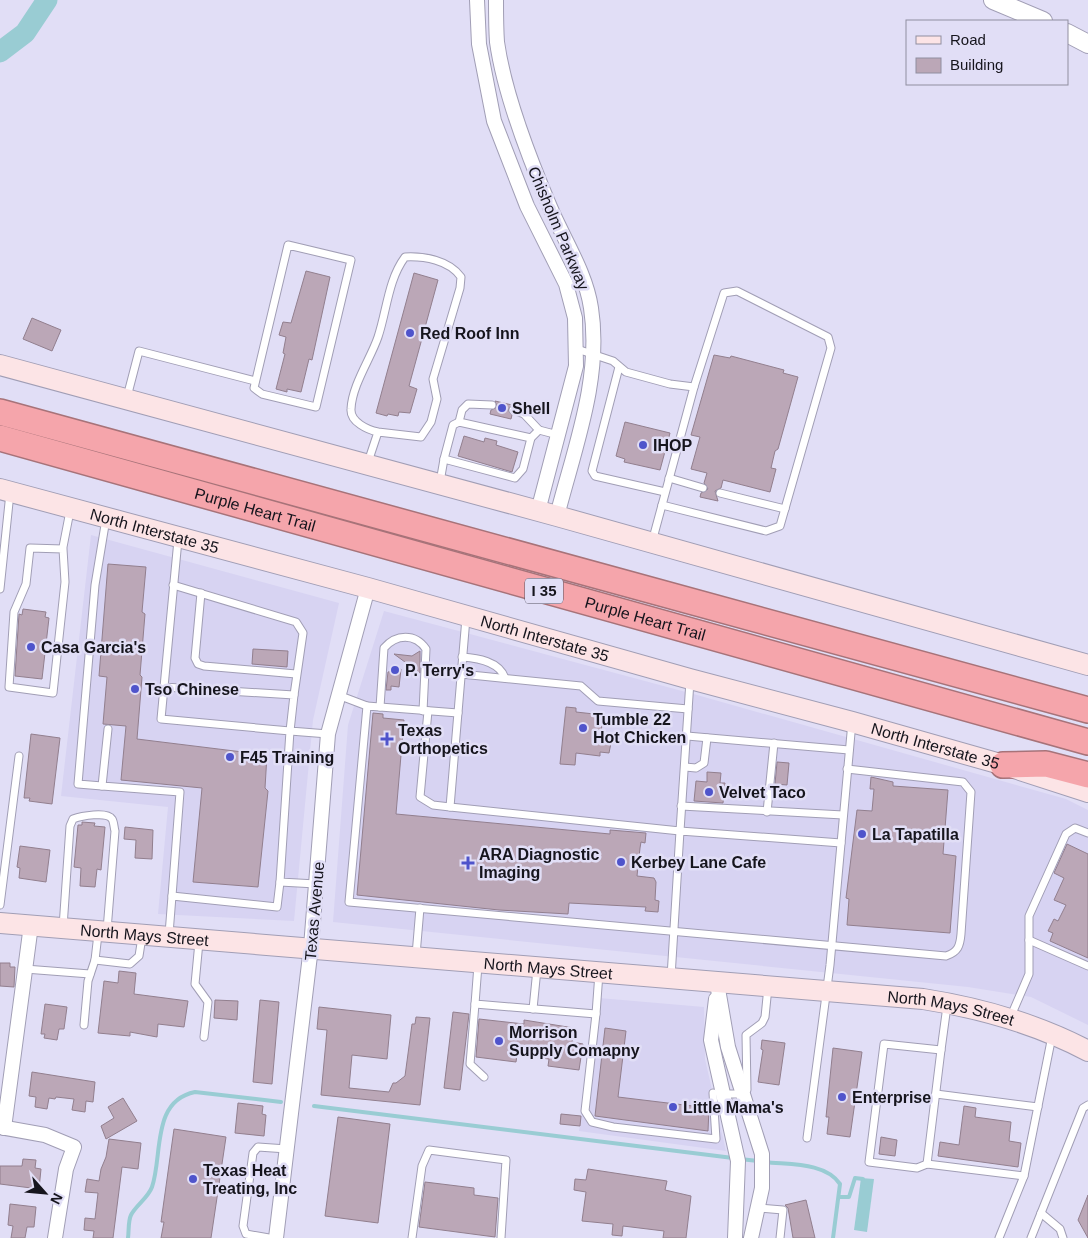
<svg xmlns="http://www.w3.org/2000/svg" width="1088" height="1238" font-family="Arial,sans-serif">
  <style>
    .built { fill: #d7d3f2 }
    .water { fill: #99ccd3 }
    .lines { fill: none; stroke-linecap: round; stroke-linejoin: round }
    .stream { stroke: #99ccd3; stroke-width: 4 }
    .river { stroke: #99ccd3; stroke-width: 21 }
    .building { fill: #bba7b7; stroke: #927f8e }
    .service-casing { stroke: #a19eb5; stroke-width: 9 }
    .minor-casing { stroke: #a19eb5; stroke-width: 16 }
    .tertiary-casing { stroke: #a19eb5; stroke-width: 20 }
    .secondary-casing { stroke: #a19eb5; stroke-width: 22 }
    .motorway-casing { stroke: #a77379; stroke-width: 28 }
    .service { stroke: #fff; stroke-width: 7 }
    .minor { stroke: #fff; stroke-width: 14 }
    .tertiary { stroke: #fff; stroke-width: 18 }
    .secondary { stroke: #fce4e6; stroke-width: 20 }
    .motorway { stroke: #f5a5ab; stroke-width: 25 }
    .poi-dot { fill: #4f54cb; stroke: #e1def6; stroke-width: 2 }
    .labels { text-anchor: middle; stroke-width: 5; stroke-linejoin: round; paint-order: stroke }
    .shield { fill: #e1def6; stroke: #53515e; stroke-width: 1 }
    .shield-label { font-size: 15px; font-weight: bold; fill: #16151d }
    .street-label { font-size: 16px; fill: #16151d; stroke: #e1def6 }
    .poi-label { font-size: 16px; font-weight: bold; fill: #16151d; stroke: #e1def6; text-anchor: start }
  </style>
  <rect width="100%" height="100%" fill="#e1def6"/>
  <!-- built -->
  <g class="built">
    <path d="M91 535 339 603 313 720 294 921 158 914 168 807 61 796Z"/>
    <path d="M384 611 697 695 1066 799 1088 810V1025L1031 997 968 987 333 922 348 725Z"/>
    <path d="M599 998 704 1007 705 1059 726 1151 579 1131Z"/>
  </g>
  <!-- water -->
  <path class="water" d="M861 1178 874 1179 867 1232 854 1230Z"/>
  <g class="lines">
    <!-- stream -->
    <g class="stream">
      <path d="M314 1106 733 1158"/>
      <path d="M740 1159 758 1161"/>
      <path d="M765 1162C789 1165 825 1162 840 1184L833 1238"/>
      <path d="M839 1197H849L855 1178 863 1179"/>
      <path d="M128 1238C129 1231 128 1221 131 1215 136 1205 148 1198 152 1187 163 1155 151 1101 195 1092L281 1102"/>
    </g>
    <!-- river -->
    <path class="river" d="M0 52 25 33 47 0"/>
  </g>
  <!-- building -->
  <g class="building">
    <path d="M306 271 330 277 312 360 309 359 301 392 287 389V392L276 389 285 354 283 353 286 337 279 335 283 322 291 323Z"/>
    <path d="M414 273 438 280 409 386 417 389 410 413 399 412 398 416 388 414 387 416 376 413Z"/>
    <path d="M32 318 61 330 52 351 23 339Z"/>
    <path d="M714 355 730 358 731 356 784 370 783 373 798 377 778 449 775 451 771 468 776 469 770 492 723 480 721 488 715 491 718 501 700 497 701 493 708 489 704 483 707 473 691 469 700 437 691 435Z"/>
    <path d="M495 401 512 405 508 410 512 415 511 419 490 414 491 410 497 407Z"/>
    <path d="M625 422 670 433 660 470 624 462 625 459 616 456Z"/>
    <path d="M464 436 484 442 485 438 497 441 496 445 518 452 512 472 458 456Z"/>
    <path d="M108 564 146 567 142 612 145 614 140 675 142 677 137 739 267 755 265 788 268 791 258 887 193 882 202 788 121 780 126 726 103 724 107 677 99 676Z"/>
    <path d="M23 609 46 612 45 617 49 618 42 679 15 676 19 614 22 615Z"/>
    <path d="M253 649 288 651 287 667 252 664Z"/>
    <path d="M420 651V673L394 654 412 656Z"/>
    <path d="M401 669 399 687 391 686V690H386L388 672Z"/>
    <path d="M566 707 576 708V712L603 715 600 742 611 743 609 753 600 752V756L576 753 575 765 560 764Z"/>
    <path d="M373 713 383 714V718L404 720 396 814 610 834V830L646 833 645 843 641 842 640 848 637 876 654 878 656 882 655 900 659 901 658 912 645 911 646 907 569 903 568 914 499 910 357 895Z"/>
    <path d="M31 734 60 738 52 804 29 801 30 798H24Z"/>
    <path d="M777 762 789 763 787 785 775 784Z"/>
    <path d="M707 772 721 773 720 783H725L723 803 694 801 696 781 707 782Z"/>
    <path d="M871 777 893 782V786L948 790 943 854 956 856 950 933 847 925 849 899 846 898 857 810 872 811 874 789H870Z"/>
    <path d="M82 822 95 823 94 826 105 827 101 870 97 869 95 887 80 886 81 868 74 867 78 825H82Z"/>
    <path d="M125 827 153 830 152 859 135 858 136 840 124 839Z"/>
    <path d="M1067 844 1088 854V958L1050 941 1053 933 1048 931 1054 919 1058 921 1066 905 1054 900 1064 878 1054 873Z"/>
    <path d="M20 846 50 850 46 882 19 878 20 868 17 867Z"/>
    <path d="M0 963H10V967H15L14 987 0 986Z"/>
    <path d="M119 971 136 973 134 994 188 1001 184 1027 158 1024 157 1037 130 1032V1036L98 1033 104 981 118 983Z"/>
    <path d="M215 1000 238 1001 237 1020 214 1018Z"/>
    <path d="M260 1000 279 1002 272 1084 253 1082Z"/>
    <path d="M45 1004 67 1007 64 1029H59L57 1040 44 1038 45 1034H41Z"/>
    <path d="M319 1007 391 1015 387 1059 352 1055 349 1088 389 1092 393 1083H396L405 1076 412 1024H415L416 1017 430 1018 420 1105 321 1095 327 1030 317 1029Z"/>
    <path d="M453 1012 469 1014 460 1090 444 1088Z"/>
    <path d="M479 1019 524 1024V1020L574 1028 572 1042 583 1044 579 1070 548 1066 549 1059 517 1055 516 1062 476 1057Z"/>
    <path d="M605 1028 626 1031 618 1097 709 1108 708 1131 595 1116Z"/>
    <path d="M762 1040 785 1043 779 1085 758 1082 763 1050 761 1049Z"/>
    <path d="M833 1048 862 1052 850 1137 827 1134 829 1117H826Z"/>
    <path d="M32 1072 95 1082 93 1102 86 1101 85 1112 72 1110 74 1099 56 1097 55 1099 49 1098 47 1109 35 1107 36 1097 29 1096Z"/>
    <path d="M123 1098 137 1121 106 1139 101 1126 114 1118 108 1107Z"/>
    <path d="M238 1103 263 1106 262 1114 266 1115 264 1136 235 1133Z"/>
    <path d="M964 1106 976 1108 975 1117 1011 1122 1009 1141 1021 1143 1018 1167 938 1156 940 1142 959 1145Z"/>
    <path d="M561 1114 581 1116 580 1126 560 1124Z"/>
    <path d="M338 1117 390 1124 378 1223 325 1216Z"/>
    <path d="M174 1129 226 1137 211 1238H161L164 1222H161Z"/>
    <path d="M881 1137 897 1140 895 1156 879 1154Z"/>
    <path d="M109 1139 141 1143 138 1169 122 1167 113 1238H93L94 1231 84 1230 85 1218 95 1219 98 1193 85 1192 87 1179 99 1181 101 1169 106 1157Z"/>
    <path d="M23 1159 36 1160 35 1168 41 1169 39 1189 0 1184V1166H22Z"/>
    <path d="M588 1169 667 1181 665 1190 691 1196 686 1238H663L664 1231 623 1226 622 1236 612 1235 613 1224 582 1221 586 1192 574 1190 575 1179 586 1180Z"/>
    <path d="M425 1182 474 1188V1195L498 1198 495 1237 419 1227Z"/>
    <path d="M1088 1195V1238L1078 1220Z"/>
    <path d="M806 1200 815 1238H793L788 1208 785 1205Z"/>
    <path d="M10 1204 36 1207 34 1227H27L25 1238H11L13 1226 8 1225Z"/>
  </g>
  <g class="lines">
    <defs>
      <g id="service">
        <path d="M288 245 351 260 316 407 262 394 254 388Z"/>
        <path d="M577 349 613 361 626 372 670 384 694 387 652 542"/>
        <path d="M619 367 592 471 595 476 665 492"/>
        <path d="M127 397 139 351 255 381"/>
        <path d="M513 410 524 414 539 430"/>
        <path d="M459 422 462 410 468 404 492 405"/>
        <path d="M444 459 453 425 459 422 531 438"/>
        <path d="M368 462 378 432 421 437 431 422 437 399 433 379 460 288 461 277C449 260 424 256 405 257 388 280 387 310 378 337 371 358 352 385 351 409 350 422 368 430 378 432"/>
        <path d="M669 478 703 488"/>
        <path d="M440 482 444 459 515 478 523 469 531 438 539 430 558 435"/>
        <path d="M720 493 785 509"/>
        <path d="M662 505 766 531 780 526 831 348 828 337 737 291 724 293 694 387"/>
        <path d="M178 540 164 687 294 695 290 731 328 734"/>
        <path d="M63 549 30 548 26 584 14 612 9 687 53 693 65 582 63 549V547L70 511"/>
        <path d="M173 585 296 622 303 633 294 695"/>
        <path d="M0 589 10 493"/>
        <path d="M201 593 195 658 198 664 204 666 296 674"/>
        <path d="M466 618 450 807 680 831 690 681"/>
        <path d="M462 657C477 658 499 661 505 678"/>
        <path d="M461 674 581 686 598 701 688 709"/>
        <path d="M164 687 161 719 290 731 280 882 316 884"/>
        <path d="M338 695 367 706"/>
        <path d="M380 707 384 648C396 634 415 633 426 649L423 711"/>
        <path d="M428 711 420 797 433 805 450 807"/>
        <path d="M458 713 367 706 349 902 946 956C958 952 960 946 961 934L971 792 963 782 847 769"/>
        <path d="M108 729 102 786 180 792 172 896"/>
        <path d="M687 736 849 750"/>
        <path d="M685 767 696 768 704 763 707 738"/>
        <path d="M102 786 78 784 95 585 106 519"/>
        <path d="M681 806 843 815"/>
        <path d="M767 812 774 743"/>
        <path d="M0 905 19 756"/>
        <path d="M63 927 70 826 73 819C81 816 107 811 112 819 114 822 114 828 115 831L107 930"/>
        <path d="M169 934 172 896 277 907 280 882"/>
        <path d="M1029 940 1088 966"/>
        <path d="M199 942 195 984 208 1002 204 1037"/>
        <path d="M416 955 420 908"/>
        <path d="M95 960 130 964 139 956 142 937"/>
        <path d="M478 965 475 1004 596 1014 599 973"/>
        <path d="M25 969 90 974"/>
        <path d="M671 977 680 831 841 843"/>
        <path d="M475 1004 470 1064 484 1077"/>
        <path d="M947 1006 941 1050 884 1044 869 1162 917 1168 927 1164 1024 1176"/>
        <path d="M533 1009 537 969"/>
        <path d="M596 1014 585 1111 592 1122 613 1127 716 1139 713 1093"/>
        <path d="M1011 1016 1029 974V916L1066 834 1075 828 1088 833"/>
        <path d="M84 1025 88 981 95 960 98 934"/>
        <path d="M723 1094H742L747 1090 746 1035 762 1023 765 1017 768 987"/>
        <path d="M936 1094 1038 1107"/>
        <path d="M807 1138 830 965 852 722"/>
        <path d="M927 1164 941 1050"/>
        <path d="M758 1208 783 1210 780 1238"/>
        <path d="M1041 1213 1060 1229 1063 1238"/>
        <path d="M269 1238 246 1234 243 1226 253 1153 258 1147 287 1149"/>
        <path d="M412 1238 422 1166 429 1150 506 1160 501 1238"/>
        <path d="M999 1238 1024 1176 1052 1036"/>
        <path d="M1031 1238 1083 1108 1088 1105"/>
      </g>
      <g id="minor">
        <path d="M477 0 479 44 494 121 527 206 566 284 575 318 576 366 538 511"/>
        <path d="M496 0C496 14 496 28 497 42 504 92 530 160 550 207 564 240 586 273 591 308 602 378 574 449 557 516"/>
        <path d="M717 983 728 1047 762 1154V1188L751 1238"/>
        <path d="M716 999 711 1040 738 1161 735 1238"/>
        <path d="M0 1127 45 1135 74 1147 66 1169 55 1238"/>
        <path d="M4 1128 31 925"/>
        <path d="M276 1238 311 947 328 734 368 588"/>
      </g>
      <g id="tertiary">
        <path d="M993 0 1043 21"/>
        <path d="M1067 33 1088 44"/>
      </g>
      <g id="secondary">
        <path d="M0 365 557 516 1088 665"/>
        <path id="s1" d="M0 489 368 588 690 679 852 722 1011 767 1088 792"/>
        <path id="s2" d="M0 923 923 999C980 1008 1037 1024 1088 1051"/>
      </g>
      <g id="motorway">
        <path d="M0 412 1088 710"/>
        <path id="s3" d="M0 438 1088 742"/>
        <path d="M1003 765 1046 764 1088 775"/>
      </g>
    </defs>
    <!-- service casing -->
    <use href="#service" class="service-casing"/>
    <!-- minor casing -->
    <use href="#minor" class="minor-casing"/>
    <!-- tertiary casing -->
    <use href="#tertiary" class="tertiary-casing"/>
    <!-- secondary casing -->
    <use href="#secondary" class="secondary-casing"/>
    <!-- motorway casing -->
    <use href="#motorway" class="motorway-casing"/>
    <!-- service -->
    <use href="#service" class="service"/>
    <!-- minor -->
    <use href="#minor" class="minor"/>
    <!-- tertiary -->
    <use href="#tertiary" class="tertiary"/>
    <!-- secondary -->
    <use href="#secondary" class="secondary"/>
    <!-- motorway -->
    <use href="#motorway" class="motorway"/>
  </g>
  <!-- markers -->
  <g class="poi-dot">
    <circle cx="410" cy="333" r="5"/>
    <circle cx="502" cy="408" r="5"/>
    <circle cx="643" cy="445" r="5"/>
    <circle cx="31" cy="647" r="5"/>
    <circle cx="395" cy="670" r="5"/>
    <circle cx="135" cy="689" r="5"/>
    <circle cx="583" cy="728" r="5"/>
    <path d="M384.5 731.5h5v5h5v5h-5v5h-5v-5h-5v-5h5z"/>
    <circle cx="230" cy="757" r="5"/>
    <circle cx="709" cy="792" r="5"/>
    <circle cx="862" cy="834" r="5"/>
    <circle cx="621" cy="862" r="5"/>
    <path d="M465.5 855.5h5v5h5v5h-5v5h-5v-5h-5v-5h5z"/>
    <circle cx="499" cy="1041" r="5"/>
    <circle cx="842" cy="1097" r="5"/>
    <circle cx="673" cy="1107" r="5"/>
    <circle cx="193" cy="1179" r="5"/>
  </g>
  <g class="labels">
    <!-- shield labels -->
    <rect class="shield" x="525" y="578.5" width="38" height="25" rx="4"/>
    <g class="shield-label">
      <text x="544" y="596">I 35</text>
    </g>
    <!-- street labels -->
    <g class="street-label">
      <text transform="translate(559 228) rotate(67)" y="6">Chisholm Parkway</text>
      <text dy="6" stroke="none"><textPath href="#s3" startOffset="265">Purple Heart Trail</textPath></text>
      <text dy="6" stroke="none"><textPath href="#s1" startOffset="160">North Interstate 35</textPath></text>
      <text dy="6" stroke="none"><textPath href="#s3" startOffset="670">Purple Heart Trail</textPath></text>
      <text dy="6" stroke="none"><textPath href="#s1" startOffset="565">North Interstate 35</textPath></text>
      <text dy="6" stroke="none"><textPath href="#s1" startOffset="970">North Interstate 35</textPath></text>
      <text transform="translate(314 911) rotate(-85)" y="6">Texas Avenue</text>
      <text dy="6" stroke="none"><textPath href="#s2" startOffset="145">North Mays Street</textPath></text>
      <text dy="6" stroke="none"><textPath href="#s2" startOffset="550">North Mays Street</textPath></text>
      <text dy="6" stroke="none"><textPath href="#s2" startOffset="955">North Mays Street</textPath></text>
    </g>
    <!-- poi labels -->
    <g class="poi-label">
      <text x="420" y="339">Red Roof Inn</text>
      <text x="512" y="414">Shell</text>
      <text x="653" y="451">IHOP</text>
      <text x="41" y="653">Casa Garcia's</text>
      <text x="405" y="676">P. Terry's</text>
      <text x="145" y="695">Tso Chinese</text>
      <text x="593" y="725">Tumble 22<tspan x="593" dy="18">Hot Chicken</tspan></text>
      <text x="398" y="736">Texas<tspan x="398" dy="18">Orthopetics</tspan></text>
      <text x="240" y="763">F45 Training</text>
      <text x="719" y="798">Velvet Taco</text>
      <text x="872" y="840">La Tapatilla</text>
      <text x="479" y="860">ARA Diagnostic<tspan x="479" dy="18">Imaging</tspan></text>
      <text x="631" y="868">Kerbey Lane Cafe</text>
      <text x="509" y="1038">Morrison<tspan x="509" dy="18">Supply Comapny</tspan></text>
      <text x="852" y="1103">Enterprise</text>
      <text x="683" y="1113">Little Mama's</text>
      <text x="203" y="1176">Texas Heat<tspan x="203" dy="18">Treating, Inc</tspan></text>
    </g>
  </g>
  <!-- legend -->
  <rect x="906" y="20" width="162" height="65" fill="#e1def6" stroke="#908e9f"/>
  <rect x="916" y="36" width="25" height="8" fill="#fce4e6" stroke="#908e9f"/>
  <text x="950" y="45" font-size="15" fill="#16151d">Road</text>
  <rect x="916" y="58" width="25" height="15" fill="#bba7b7" stroke="#908e9f"/>
  <text x="950" y="70" font-size="15" fill="#16151d">Building</text>
  <!-- north arrow -->
  <g transform="translate(45 1193) rotate(117)" stroke="#e1def6" stroke-width="4" paint-order="stroke">
  <path d="M0-4L9 19L0 12L-9 19Z" fill="#16151d"/>
  <text y="-8" font-size="14" font-weight="bold" text-anchor="middle" fill="#16151d">N</text>
  </g>
</svg>
